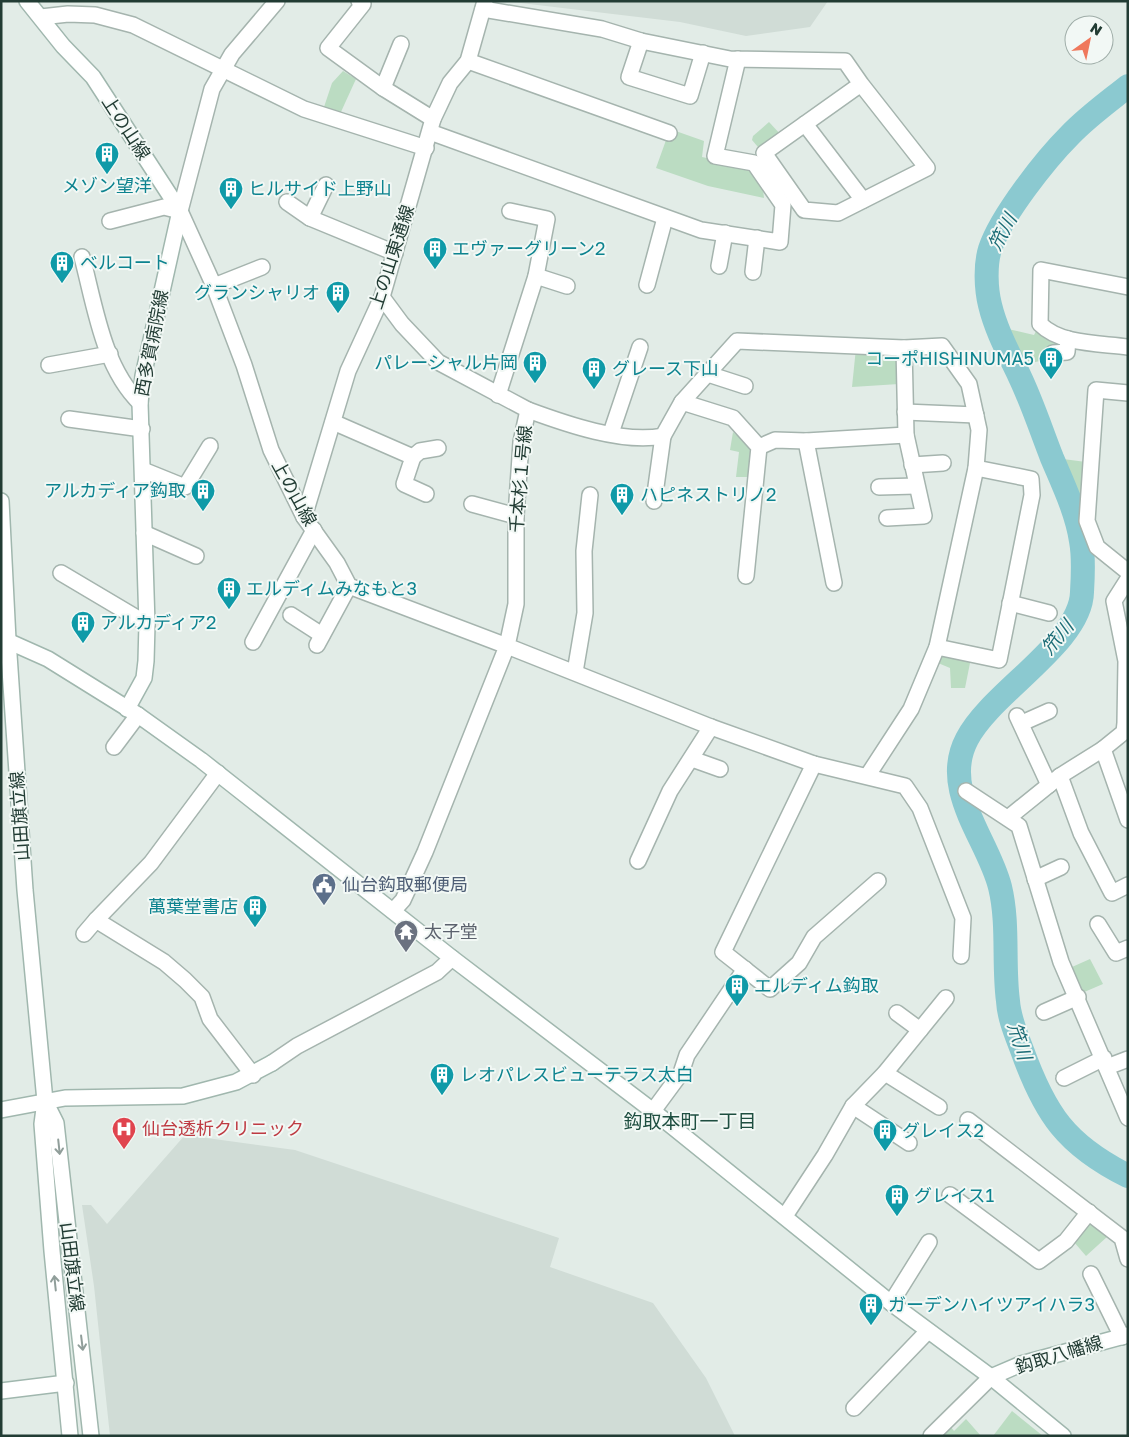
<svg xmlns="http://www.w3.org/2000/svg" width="1129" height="1437" font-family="'Golos Text','Noto Sans JP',sans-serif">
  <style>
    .built { fill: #d0dcd6 }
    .green { fill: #bbdcc2 }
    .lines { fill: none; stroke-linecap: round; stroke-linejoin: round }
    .river { stroke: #8bc9d0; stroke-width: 24 }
    .street-casing { stroke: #a5b4ae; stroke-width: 18 }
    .secondary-casing { stroke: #a0b7ae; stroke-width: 18 }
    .street { stroke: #fff; stroke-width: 15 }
    .secondary { stroke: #fff; stroke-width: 15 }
    .oneway { stroke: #909e9a }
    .labels { text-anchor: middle; stroke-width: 4; stroke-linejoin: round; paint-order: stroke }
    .street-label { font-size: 18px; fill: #223c34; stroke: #f2f8f5 }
    .culture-label { font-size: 18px; fill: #0d838f; stroke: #f2f8f5; text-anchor: start }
    .service-label { font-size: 18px; fill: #4e5e75; stroke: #f2f8f5; text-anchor: start }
    .worship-label { font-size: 18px; fill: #5b616d; stroke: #f2f8f5; text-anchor: start }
    .health-label { font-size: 18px; fill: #be3a42; stroke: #f2f8f5; text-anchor: start }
    .water-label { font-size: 19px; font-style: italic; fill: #1d6d77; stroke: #f2f8f5 }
    .neighbourhood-label { font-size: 19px; fill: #1e4e40; stroke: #f2f8f5 }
  </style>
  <rect width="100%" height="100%" fill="#e2ece7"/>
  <!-- built -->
  <g class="built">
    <path d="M504 1H828L810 27 746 36 680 22Z"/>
    <path d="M185 1135 295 1150 559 1238 550 1267 653 1303 706 1378 735 1436H110L94 1286 82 1205H91L107 1224Z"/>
  </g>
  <!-- green -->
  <g class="green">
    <path d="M343 71 356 79 340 114 324 107 332 83Z"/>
    <path d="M769 122 782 136 763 153 752 140 753 136Z"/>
    <path d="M670 129 704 141 702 157 750 167 763 189 764 198 708 186 656 168Z"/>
    <path d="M1008 329 1034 335 1037 329 1058 340 1060 347 1050 351 1044 360 1027 364Z"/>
    <path d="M856 348 898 350 899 384 852 387Z"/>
    <path d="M733 432 751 447 748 477H736L739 452 730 450Z"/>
    <path d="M1063 459 1086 462 1083 506 1074 505 1062 467Z"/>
    <path d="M942 653 971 658 965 688H951L950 668 938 663Z"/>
    <path d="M1090 959 1103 984 1082 993 1072 967Z"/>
    <path d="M1092 1222 1108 1236 1086 1256 1074 1242Z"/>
    <path d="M1012 1411 1043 1436H993Z"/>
    <path d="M966 1419 981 1436H940L950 1426 954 1431Z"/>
  </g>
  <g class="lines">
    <!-- river -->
    <path class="river" d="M1128 86C1108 102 1087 117 1070 135 1045 160 1001 216 990 249 985 265 986 289 990 305 996 330 1008 352 1019 375 1032 402 1041 430 1052 458 1063 484 1077 513 1081 541 1084 557 1083 576 1082 592 1081 643 991 692 967 739 940 790 988 839 1000 887 1009 924 1003 964 1008 1001 1009 1018 1016 1034 1022 1050 1045 1114 1066 1145 1128 1176"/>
    <defs>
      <g id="street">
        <path d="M359 1 363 4 328 48 383 88 433 119"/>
        <path d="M483 9 602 29 641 41 730 59 845 61 861 84 764 153 804 210 838 213 927 168 861 84"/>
        <path d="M41 17 68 14 95 15 133 25 304 109 426 148"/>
        <path d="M641 41 629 77 690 96 703 53"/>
        <path d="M468 61 669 133"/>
        <path d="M383 88 401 44"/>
        <path d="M805 124 863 200"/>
        <path d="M430 132 701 230 780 242 783 205 754 163 715 156 738 59"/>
        <path d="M287 202 310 218 395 253"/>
        <path d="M180 211 214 286 244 365 271 450 304 517 337 563 349 586 507 646 425 852 403 900 393 911"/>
        <path d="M180 211 212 89 232 54 277 1"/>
        <path d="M310 218 326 185"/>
        <path d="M110 221 164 207 180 211"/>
        <path d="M82 257C95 306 103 367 140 403"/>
        <path d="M719 266 725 233"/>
        <path d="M753 272 757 238"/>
        <path d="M536 276 567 286"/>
        <path d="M647 285 665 218"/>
        <path d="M214 286 262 267"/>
        <path d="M1128 287 1041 270 1040 324C1061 345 1100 343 1128 347"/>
        <path d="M382 297 402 324 438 362 528 410 521 442 516 516V604L507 646 711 727 814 764 905 786 920 808 963 918 961 956"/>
        <path d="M1053 353 1067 352 1068 339"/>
        <path d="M49 365 110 354"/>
        <path d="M708 374 745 386"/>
        <path d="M1128 393 1096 390 1087 521 1097 547 1128 572"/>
        <path d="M498 395 536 276 547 219 510 211"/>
        <path d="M682 402 737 341 904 348 942 346 969 384 979 430 976 468 937 647 911 709 868 775"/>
        <path d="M528 410C566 424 623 444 663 436L682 402 733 418 759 447 746 576"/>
        <path d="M905 412 976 415"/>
        <path d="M69 419 142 429"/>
        <path d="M333 422 413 457 404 484 426 494"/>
        <path d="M611 433 640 347"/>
        <path d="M806 441 834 583"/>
        <path d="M759 447 775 440 806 441 906 435"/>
        <path d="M413 457 420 451 438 448"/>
        <path d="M912 465 943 463"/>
        <path d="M143 470 185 487 210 446"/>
        <path d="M879 487 916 486"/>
        <path d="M654 501 663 436"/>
        <path d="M472 504 516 516"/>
        <path d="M304 517 348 371 382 297 433 119 450 83 468 61 485 1"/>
        <path d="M887 518 924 516 906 435 904 348"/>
        <path d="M144 533 196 556"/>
        <path d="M61 573 147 624"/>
        <path d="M1128 579 1114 601 1126 661 1125 723 1124 732 1103 749 1128 820"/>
        <path d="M1010 603 1049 613"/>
        <path d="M291 615 322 635"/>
        <path d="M253 642 314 530"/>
        <path d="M317 645 349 586"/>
        <path d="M937 647 999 660 1032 495 1031 479 976 468"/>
        <path d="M575 672 585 613 584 551 590 495"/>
        <path d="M1017 716 1049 785"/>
        <path d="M1022 723 1049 711"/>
        <path d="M114 747 138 715"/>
        <path d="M692 759 720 769"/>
        <path d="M814 764 723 952 770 989 799 963 814 937 878 881"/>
        <path d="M1060 776 1081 833 1112 893 1128 885"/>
        <path d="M966 791 1019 826 1061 962 1128 1118"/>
        <path d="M1008 818 1060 776 1103 749"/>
        <path d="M638 861 670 791 711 727"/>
        <path d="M1035 879 1061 867"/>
        <path d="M96 920 151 863 218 773"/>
        <path d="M1098 924 1116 953 1128 948"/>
        <path d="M84 934 96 920 164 962 185 980 202 997 210 1019 253 1075"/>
        <path d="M1044 1012 1078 997"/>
        <path d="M897 1013 920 1030"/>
        <path d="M272 1063 297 1046 437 972 452 958"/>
        <path d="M1107 1067 1128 1059"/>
        <path d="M885 1073 939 1107"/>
        <path d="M1064 1078 1104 1058"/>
        <path d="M853 1106 909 1143"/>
        <path d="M653 1111 681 1073 687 1055 745 969"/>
        <path d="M968 1120 1122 1238 1128 1259"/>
        <path d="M950 1195 1039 1261 1066 1241 1089 1212"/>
        <path d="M785 1216 825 1155 853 1106 885 1073 946 998"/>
        <path d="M1091 1274 1122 1337"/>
        <path d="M891 1303 929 1242"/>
        <path d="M854 1408 928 1331"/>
        <path d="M931 1436 991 1377"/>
      </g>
      <g id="secondary">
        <path d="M27 1 63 46 93 77 180 211 143 376 140 403 147 624 146 661 144 678 127 709"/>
        <path d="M1 501 8 640 25 890 45 1101 42 1124 52 1251 70 1436"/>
        <path d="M1 638 48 659 138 715 201 760 452 958 653 1111 891 1303 991 1377 1063 1436"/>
        <path d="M45 1101 56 1123 91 1436"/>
        <path d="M1 1110 65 1098 183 1096 236 1082 272 1063"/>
        <path d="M991 1377 1021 1364 1128 1335"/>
        <path d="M1 1391 66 1383"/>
      </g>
    </defs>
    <!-- street casing -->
    <use href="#street" class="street-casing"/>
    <!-- secondary casing -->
    <use href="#secondary" class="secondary-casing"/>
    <!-- street -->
    <use href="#street" class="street"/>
    <!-- secondary -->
    <use href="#secondary" class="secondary"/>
  </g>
  <!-- one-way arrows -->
  <defs><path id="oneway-shaft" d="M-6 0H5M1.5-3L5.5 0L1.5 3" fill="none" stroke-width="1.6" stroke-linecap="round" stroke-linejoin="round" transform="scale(1.25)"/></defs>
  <g class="oneway">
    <use href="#oneway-shaft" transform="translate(59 1147) rotate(84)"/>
    <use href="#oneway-shaft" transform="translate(55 1283) rotate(-96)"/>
    <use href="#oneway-shaft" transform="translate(82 1343) rotate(83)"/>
  </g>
  <!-- icons -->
  <defs>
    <symbol id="building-pin" viewBox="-11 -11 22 30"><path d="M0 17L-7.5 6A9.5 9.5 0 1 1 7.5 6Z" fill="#0f9aa8" stroke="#f2f8f5"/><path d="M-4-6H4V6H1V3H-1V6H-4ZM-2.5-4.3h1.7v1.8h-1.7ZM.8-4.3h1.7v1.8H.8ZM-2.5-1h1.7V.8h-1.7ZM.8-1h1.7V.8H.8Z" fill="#fff"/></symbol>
    <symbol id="civic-pin" viewBox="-11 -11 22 30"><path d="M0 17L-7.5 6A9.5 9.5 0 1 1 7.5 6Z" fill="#5c6f8a" stroke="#f2f8f5"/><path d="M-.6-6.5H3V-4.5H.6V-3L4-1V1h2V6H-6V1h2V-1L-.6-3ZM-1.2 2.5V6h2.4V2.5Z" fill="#fff"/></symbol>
    <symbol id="temple-pin" viewBox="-11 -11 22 30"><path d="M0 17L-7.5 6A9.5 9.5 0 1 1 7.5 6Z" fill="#6b7280" stroke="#f2f8f5"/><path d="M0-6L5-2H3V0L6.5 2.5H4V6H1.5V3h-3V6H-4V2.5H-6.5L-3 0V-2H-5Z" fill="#fff"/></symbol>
    <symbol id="hospital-pin" viewBox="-11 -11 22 30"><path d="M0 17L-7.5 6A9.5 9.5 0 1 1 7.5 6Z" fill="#e0444e" stroke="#f2f8f5"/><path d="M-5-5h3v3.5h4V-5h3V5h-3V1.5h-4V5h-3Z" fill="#fff"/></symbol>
  </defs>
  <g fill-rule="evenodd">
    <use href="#building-pin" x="93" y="140" width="28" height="38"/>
    <use href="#building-pin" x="217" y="175" width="28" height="38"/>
    <use href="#building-pin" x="421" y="235" width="28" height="38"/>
    <use href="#building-pin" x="48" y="249" width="28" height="38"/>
    <use href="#building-pin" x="324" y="279" width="28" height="38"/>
    <use href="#building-pin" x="1037" y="345" width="28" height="38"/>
    <use href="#building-pin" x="521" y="349" width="28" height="38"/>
    <use href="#building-pin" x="580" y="355" width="28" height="38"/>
    <use href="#building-pin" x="189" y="477" width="28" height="38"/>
    <use href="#building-pin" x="608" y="481" width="28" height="38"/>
    <use href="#building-pin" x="215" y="575" width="28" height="38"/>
    <use href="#building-pin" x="69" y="609" width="28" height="38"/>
    <use href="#civic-pin" x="310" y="871" width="28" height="38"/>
    <use href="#building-pin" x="241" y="893" width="28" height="38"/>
    <use href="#temple-pin" x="392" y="918" width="28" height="38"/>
    <use href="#building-pin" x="723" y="972" width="28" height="38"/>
    <use href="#building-pin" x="428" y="1061" width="28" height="38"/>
    <use href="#hospital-pin" x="110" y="1115" width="28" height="38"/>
    <use href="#building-pin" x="871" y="1117" width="28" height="38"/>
    <use href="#building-pin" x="883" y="1182" width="28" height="38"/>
    <use href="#building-pin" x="857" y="1291" width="28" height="38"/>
  </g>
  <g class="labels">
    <!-- street labels -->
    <g class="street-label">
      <text transform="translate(126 128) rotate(57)" y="6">上の山線</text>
      <text transform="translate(392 257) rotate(-72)" y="6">上の山東通線</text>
      <text transform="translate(152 343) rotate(-79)" y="6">西多賀病院線</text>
      <text transform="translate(521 479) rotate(-85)" y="6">千本杉１号線</text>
      <text transform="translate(294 493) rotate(61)" y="6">上の山線</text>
      <text transform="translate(20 816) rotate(-94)" y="6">山田旗立線</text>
      <text transform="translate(72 1267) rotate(83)" y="6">山田旗立線</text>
      <text transform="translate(1059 1355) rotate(-17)" y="6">鈎取八幡線</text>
    </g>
    <!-- culture labels -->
    <g class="culture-label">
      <text x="107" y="192" text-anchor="middle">メゾン望洋</text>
      <text x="248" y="195">ヒルサイド上野山</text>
      <text x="452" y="255">エヴァーグリーン2</text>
      <text x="80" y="269">ベルコート</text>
      <text x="320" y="299" text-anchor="end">グランシャリオ</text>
      <text x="1034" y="365" text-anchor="end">コーポHISHINUMA5</text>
      <text x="518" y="369" text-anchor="end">パレーシャル片岡</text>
      <text x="612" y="375">グレース下山</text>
      <text x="186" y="497" text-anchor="end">アルカディア鈎取</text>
      <text x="640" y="501">ハピネストリノ2</text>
      <text x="246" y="595">エルディムみなもと3</text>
      <text x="100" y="629">アルカディア2</text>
      <text x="238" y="913" text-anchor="end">萬葉堂書店</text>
      <text x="754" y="992">エルディム鈎取</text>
      <text x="460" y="1081">レオパレスビューテラス太白</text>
      <text x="902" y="1137">グレイス2</text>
      <text x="914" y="1202">グレイス1</text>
      <text x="888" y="1311">ガーデンハイツアイハラ3</text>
    </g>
    <!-- service labels -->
    <g class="service-label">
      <text x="342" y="891">仙台鈎取郵便局</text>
    </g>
    <!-- worship labels -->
    <g class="worship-label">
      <text x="424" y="938">太子堂</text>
    </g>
    <!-- health labels -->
    <g class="health-label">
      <text x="142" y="1135">仙台透析クリニック</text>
    </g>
    <!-- water labels -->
    <g class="water-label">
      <text transform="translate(1002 232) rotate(-62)" y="7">笊川</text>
      <text transform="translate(1057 637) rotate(-50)" y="7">笊川</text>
      <text transform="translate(1020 1041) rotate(72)" y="7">笊川</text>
    </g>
    <!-- neighbourhood labels -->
    <g class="neighbourhood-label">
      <text x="690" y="1128">鈎取本町一丁目</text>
    </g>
  </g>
  <!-- border -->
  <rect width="1129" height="1437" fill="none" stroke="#223c34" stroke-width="5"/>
  <!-- north arrow -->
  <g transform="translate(1089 40) rotate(33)"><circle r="24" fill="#f2f8f5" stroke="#9fada8"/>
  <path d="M0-4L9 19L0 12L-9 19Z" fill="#ef785c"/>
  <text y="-8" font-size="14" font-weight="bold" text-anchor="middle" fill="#223c34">N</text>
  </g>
</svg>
